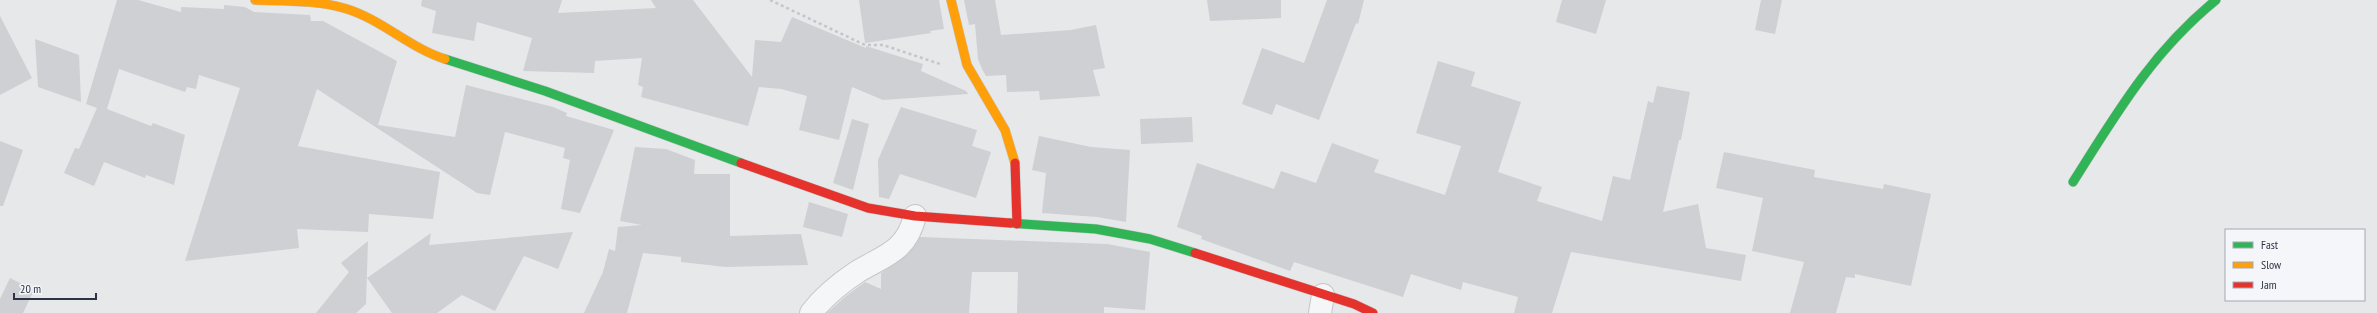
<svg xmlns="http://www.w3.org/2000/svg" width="2377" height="313" font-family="'PT Sans Narrow',sans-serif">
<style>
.building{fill:#ced0d3}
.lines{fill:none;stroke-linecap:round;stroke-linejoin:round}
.street-casing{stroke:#c4c6c8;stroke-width:24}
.fast-casing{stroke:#c4c6c8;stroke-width:10}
.slow-casing{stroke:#c4c6c8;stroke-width:10}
.jam-casing{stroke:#c4c6c8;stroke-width:10}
.path{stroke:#c5c6ca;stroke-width:2.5;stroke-dasharray:3 3;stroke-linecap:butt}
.street{stroke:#f5f6f7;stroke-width:22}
.fast{stroke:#30b455;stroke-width:9}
.slow{stroke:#ff9f0a;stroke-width:9}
.jam{stroke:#e5322d;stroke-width:9}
</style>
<rect width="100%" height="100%" fill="#e6e8ea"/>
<g class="building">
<path d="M117 0H138L181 12V7L224 9V5L245 7 254 12 310 15 311 21H323L397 61 378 125 455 137 466 85 553 107 567 113 566 116 614 130 580 213 561 209 570 160 563 158 565 148 505 132 490 195 477 193 317 89 298 146 440 172 433 219 369 214 368 232 297 229 299 248 185 261 240 88 199 75 196 89 187 87 185 92 119 69 107 109 151 126 153 123 185 135 174 185 146 175 145 178 104 162 94 186 64 173 75 148 79 149 97 108 86 104Z"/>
<path d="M422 0H562L558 13 656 8 651 0H693L752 77 755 40 781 42 792 17 866 48V46L923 64 921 71 966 91 968 94 883 100 852 87 839 140 799 130 807 96 781 89 759 87 748 126 641 97 643 87 638 85 642 58 595 61 594 73 523 71 532 38 477 22 474 41 432 33 436 11 421 6Z"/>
<path d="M859 0H939L944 29 930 31 931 33 865 43Z"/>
<path d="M964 0H995L1001 35 1071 30 1096 25 1105 68 1093 70 1100 96 1040 100 1039 91 1007 92 1006 75 986 76 982 69 978 59 975 24 969 25Z"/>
<path d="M1207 0H1281V18L1210 21Z"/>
<path d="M1327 0H1364L1358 24 1356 23 1319 120 1276 104 1272 115 1242 104 1262 48 1304 63Z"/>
<path d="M1562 0H1606L1596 34 1556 22Z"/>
<path d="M1761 0H1782L1775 34 1755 30Z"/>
<path d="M0 16 32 78 0 95Z"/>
<path d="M35 39 79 55 81 102 38 87Z"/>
<path d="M1438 61 1475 72 1471 86 1521 102 1498 172 1542 187 1537 201 1602 221 1613 176 1630 180 1648 101 1653 103 1657 86 1690 92 1681 140H1679L1663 212 1698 204 1706 248 1746 255 1741 281 1571 252 1552 313H1514L1518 297 1463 282 1461 290 1411 274 1403 297 1294 262 1290 271 1201 239 1202 236 1177 227 1197 163 1274 189 1281 171 1316 183 1332 143 1379 160 1374 172 1445 195 1461 146 1416 133Z"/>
<path d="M901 107 977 130 972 146 991 152 976 198 900 174 889 199 879 197 878 160Z"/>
<path d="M1192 117 1193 142 1141 144 1140 119Z"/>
<path d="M852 119 869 124 853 190 833 183Z"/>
<path d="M1039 136 1091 147 1130 150 1126 222 1097 217 1042 213 1046 173 1032 170Z"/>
<path d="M0 141 23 150 3 206H0Z"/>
<path d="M635 147 666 149 695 160 694 174H730V236L801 234 808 265 726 267 681 262V257L643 253 627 313H584L603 272 609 249 615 251 618 227 642 225 620 221Z"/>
<path d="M1724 152 1815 170 1814 177 1883 189 1884 184 1931 194 1911 286 1855 274V278L1846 277 1836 313H1790L1804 262 1752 251 1763 198 1716 188Z"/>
<path d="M809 202 848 214 842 237 803 227Z"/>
<path d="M573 232 558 269 524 256 495 311 462 295 437 313H392L367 278 431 233 429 245Z"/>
<path d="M920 237 1107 244 1150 252 1145 310 1104 307V313H1017L1018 272H972L969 313H827L846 296 865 282 881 289V273L908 254Z"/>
<path d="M368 241 366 304 356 313H316L349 272 341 263Z"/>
<path d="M10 278 34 290 23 313H0V299Z"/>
</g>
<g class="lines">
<g class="street-casing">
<g id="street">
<path d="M811 313C824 296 839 284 857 272 885 255 906 252 915 216"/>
<path d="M1320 313 1323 295"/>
</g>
</g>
<g class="fast-casing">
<g id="fast">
<path d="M445 59 545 91 741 163"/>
<path d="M2073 182C2116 114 2152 52 2216 0"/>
<path d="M1010 223 1096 229 1150 239 1195 253"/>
</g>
</g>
<g class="slow-casing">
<g id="slow">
<path d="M255 0C285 1 318 0 347 9 382 20 410 48 445 59"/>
<path d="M951 0 967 65 1005 130 1015 163"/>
</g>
</g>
<g class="jam-casing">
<g id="jam">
<path d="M741 163 868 208 915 216 1010 223"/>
<path d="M1015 163 1017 224"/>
<path d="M1195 253 1354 304 1373 313"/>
</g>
</g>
<path class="path" d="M770 0 865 45H883L940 64"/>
<use href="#street" class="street"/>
<use href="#fast" class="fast"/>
<use href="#slow" class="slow"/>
<use href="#jam" class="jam"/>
</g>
<rect x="2225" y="229" width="140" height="72" fill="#f4f6f9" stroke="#a4a8b1"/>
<rect x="2233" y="242" width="20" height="6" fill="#30b455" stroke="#a4a8b1"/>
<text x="2261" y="249" font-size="12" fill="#2b3445">Fast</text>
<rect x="2233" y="262" width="20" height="6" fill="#ff9f0a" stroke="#a4a8b1"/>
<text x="2261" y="269" font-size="12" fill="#2b3445">Slow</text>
<rect x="2233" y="282" width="20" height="6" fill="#e5322d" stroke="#a4a8b1"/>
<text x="2261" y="289" font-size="12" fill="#2b3445">Jam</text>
<path d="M14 293v6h82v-6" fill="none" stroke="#2b3445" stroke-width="2"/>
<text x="20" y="293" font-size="12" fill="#2b3445" stroke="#f4f6f9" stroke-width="3" paint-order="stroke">20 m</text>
</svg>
